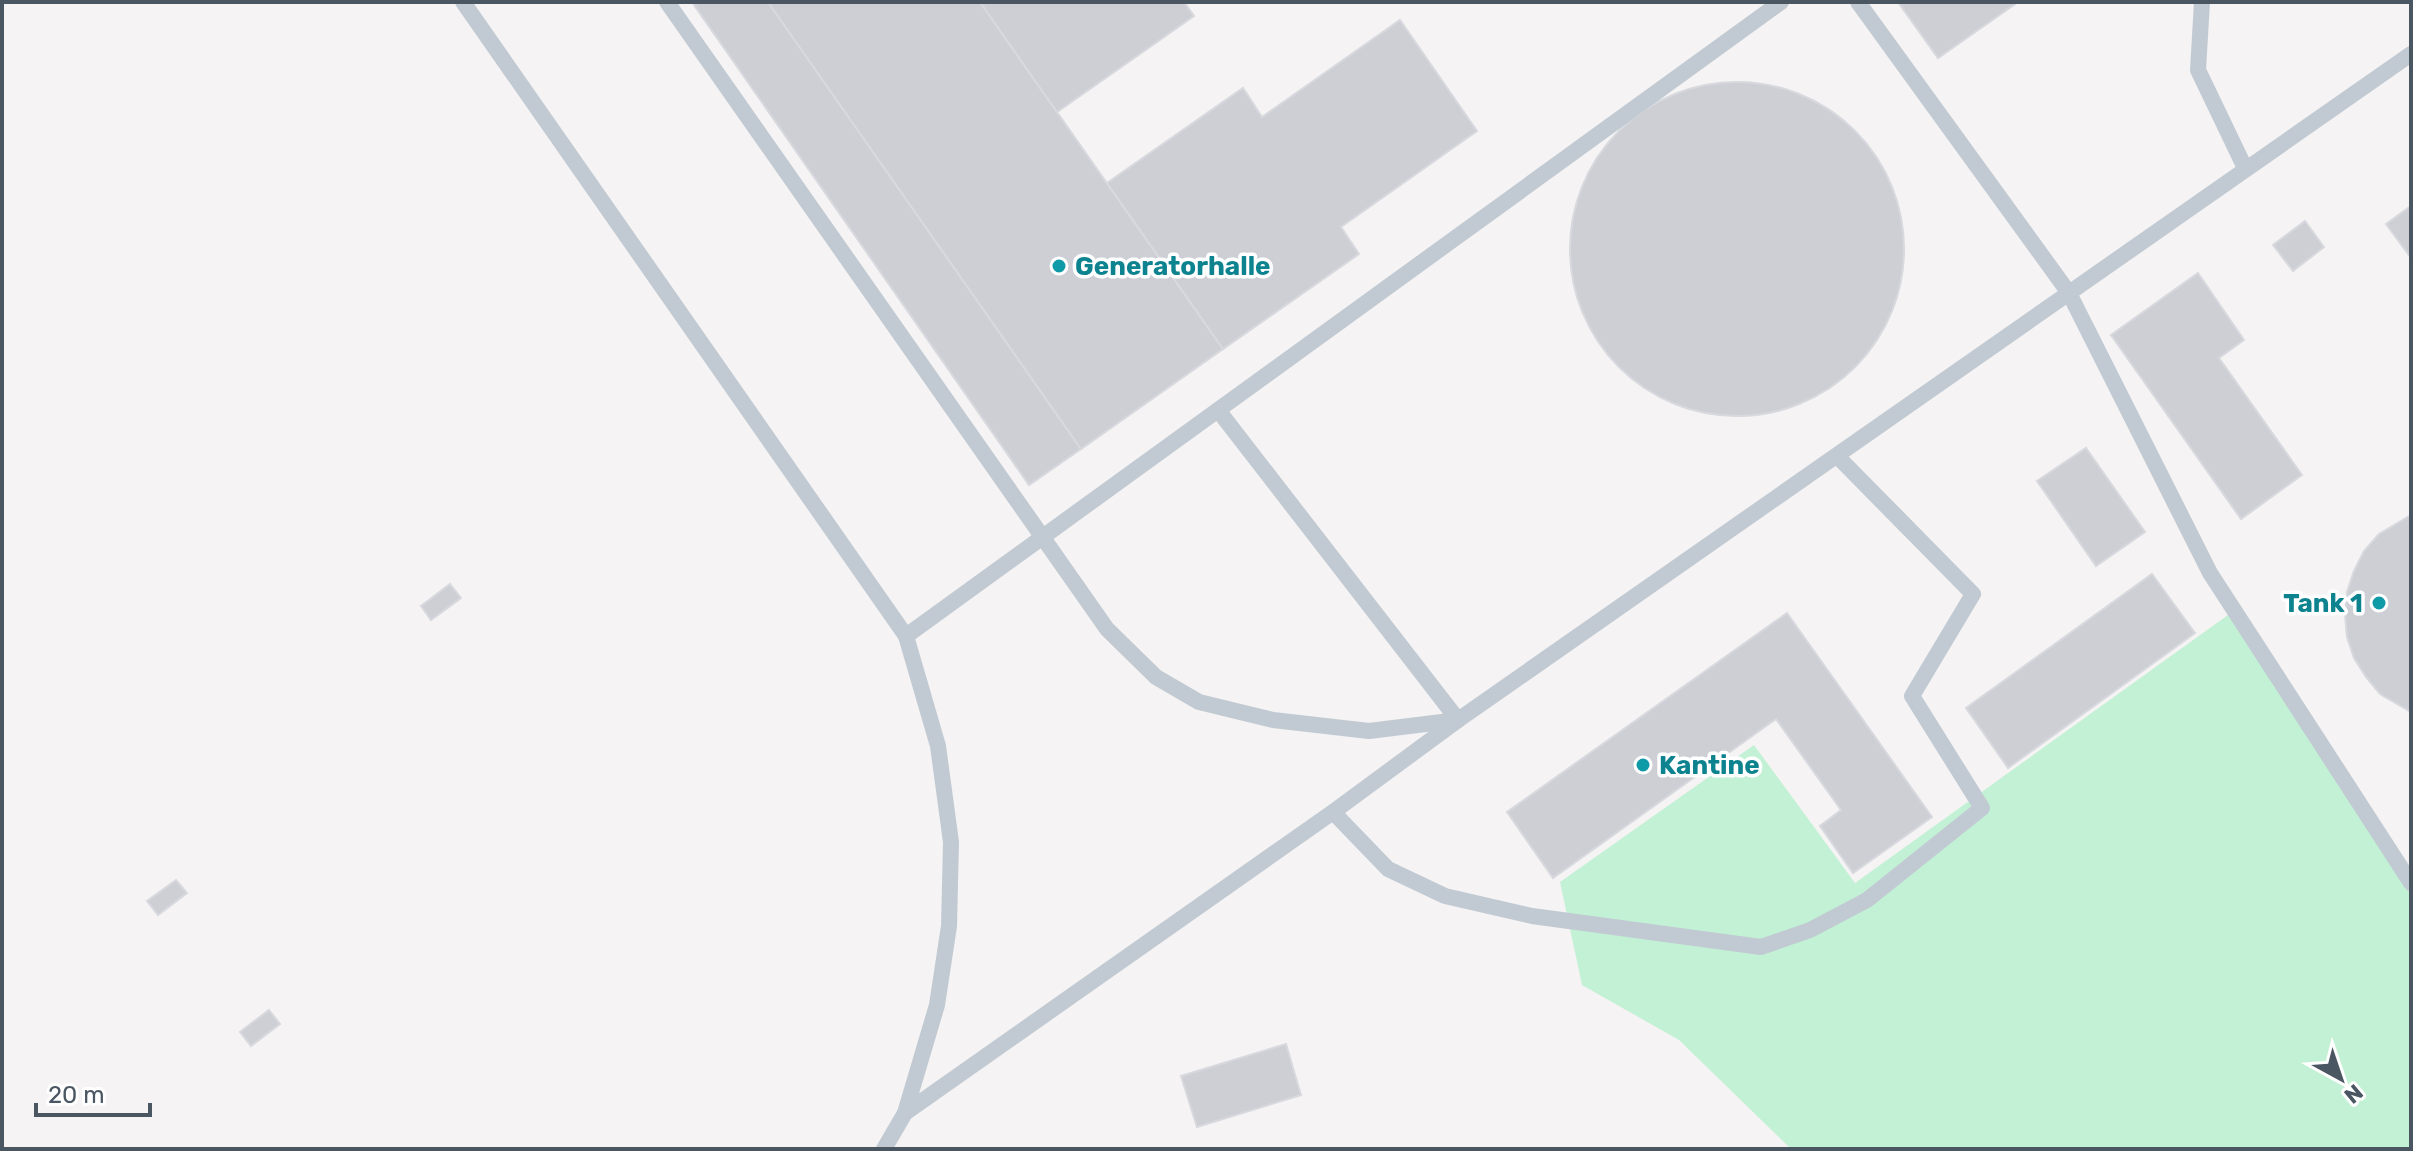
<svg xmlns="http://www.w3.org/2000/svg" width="2413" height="1151" font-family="Rubik,sans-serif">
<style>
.green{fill:#c3f1d5}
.building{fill:#cdcfd5;stroke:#d7d9de;stroke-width:2}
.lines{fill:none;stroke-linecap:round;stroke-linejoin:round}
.lane{stroke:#c1cad2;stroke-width:16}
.culture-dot{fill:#0f9aa8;stroke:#fff;stroke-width:3}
.labels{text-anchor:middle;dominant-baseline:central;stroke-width:7;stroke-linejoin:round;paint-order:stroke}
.culture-label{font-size:26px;font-weight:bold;fill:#0d838f;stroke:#fff;text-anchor:start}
</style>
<rect width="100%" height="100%" fill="#f5f3f3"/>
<path class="green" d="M2228 615 2411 894V1149H1791L1679 1040 1582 985 1560 882 1754 745 1855 883Z"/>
<g class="building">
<path d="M699 2H768L1081 449 1029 485 694 5Z"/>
<path d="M768 2H980L1223 349 1081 449Z"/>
<path d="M980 2H1184L1194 16 1057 112Z"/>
<path d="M1898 2H2018L1938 58Z"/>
<path d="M1400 20 1477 131 1341 227 1359 254 1223 349 1107 183 1243 88 1262 117Z"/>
<circle cx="1737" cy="249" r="167"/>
<path d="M2411 206V258L2386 224Z"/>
<path d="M2305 221 2324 247 2293 271 2273 245Z"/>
<path d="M2198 273 2244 340 2219 358 2302 475 2241 519 2111 335Z"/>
<path d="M2086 448 2145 532 2096 566 2037 481Z"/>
<path d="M2411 515V712L2380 694 2366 677 2354 658 2347 637 2345 614 2347 592 2354 571 2364 551 2379 534Z"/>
<path d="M2152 574 2195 633 2008 768 1966 708Z"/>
<path d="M450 584 461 598 431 620 421 606Z"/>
<path d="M1787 613 1932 817 1853 873 1820 826 1841 810 1776 719 1553 878 1507 812Z"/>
<path d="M176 880 187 893 158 915 147 901Z"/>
<path d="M269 1010 280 1024 251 1046 240 1032Z"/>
<path d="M1286 1044 1301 1095 1197 1127 1181 1076Z"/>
</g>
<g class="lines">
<g class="lane">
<path d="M463 2 906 636 938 746 951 842 949 926 937 1005 905 1113"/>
<path d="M667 2 1107 629 1156 677 1199 702 1273 720 1369 731 1458 720 1218 410"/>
<path d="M1858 2 2069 293 2411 54"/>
<path d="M2202 2 2198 70 2245 168"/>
<path d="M906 636 1781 2"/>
<path d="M1333 812 1388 869 1445 896 1532 916 1761 947 1810 930 1867 900 1982 808 1912 696 1973 594 1838 457"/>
<path d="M884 1149 905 1113 1333 812 1458 720 2069 293 2210 573 2411 883"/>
</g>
</g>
<g class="culture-dot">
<circle cx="1059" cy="266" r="8"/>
<circle cx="2379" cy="603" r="8"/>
<circle cx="1643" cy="765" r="8"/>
</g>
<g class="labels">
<g class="culture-label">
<text x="1075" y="266">Generatorhalle</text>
<text x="2363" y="603" text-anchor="end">Tank 1</text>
<text x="1659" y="765">Kantine</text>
</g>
</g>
<rect width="2413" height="1151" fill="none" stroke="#4a5661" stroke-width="8"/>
<g transform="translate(2341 1079) rotate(140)" stroke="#ffffff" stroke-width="6" paint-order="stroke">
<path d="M0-6L14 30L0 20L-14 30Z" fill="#4a5661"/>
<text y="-12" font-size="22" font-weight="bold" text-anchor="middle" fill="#4a5661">N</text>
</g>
<path d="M36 1103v12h114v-12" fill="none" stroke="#4a5661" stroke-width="4"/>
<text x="48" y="1103" font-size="24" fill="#4a5661" stroke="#ffffff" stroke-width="6" paint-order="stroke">20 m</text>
</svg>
